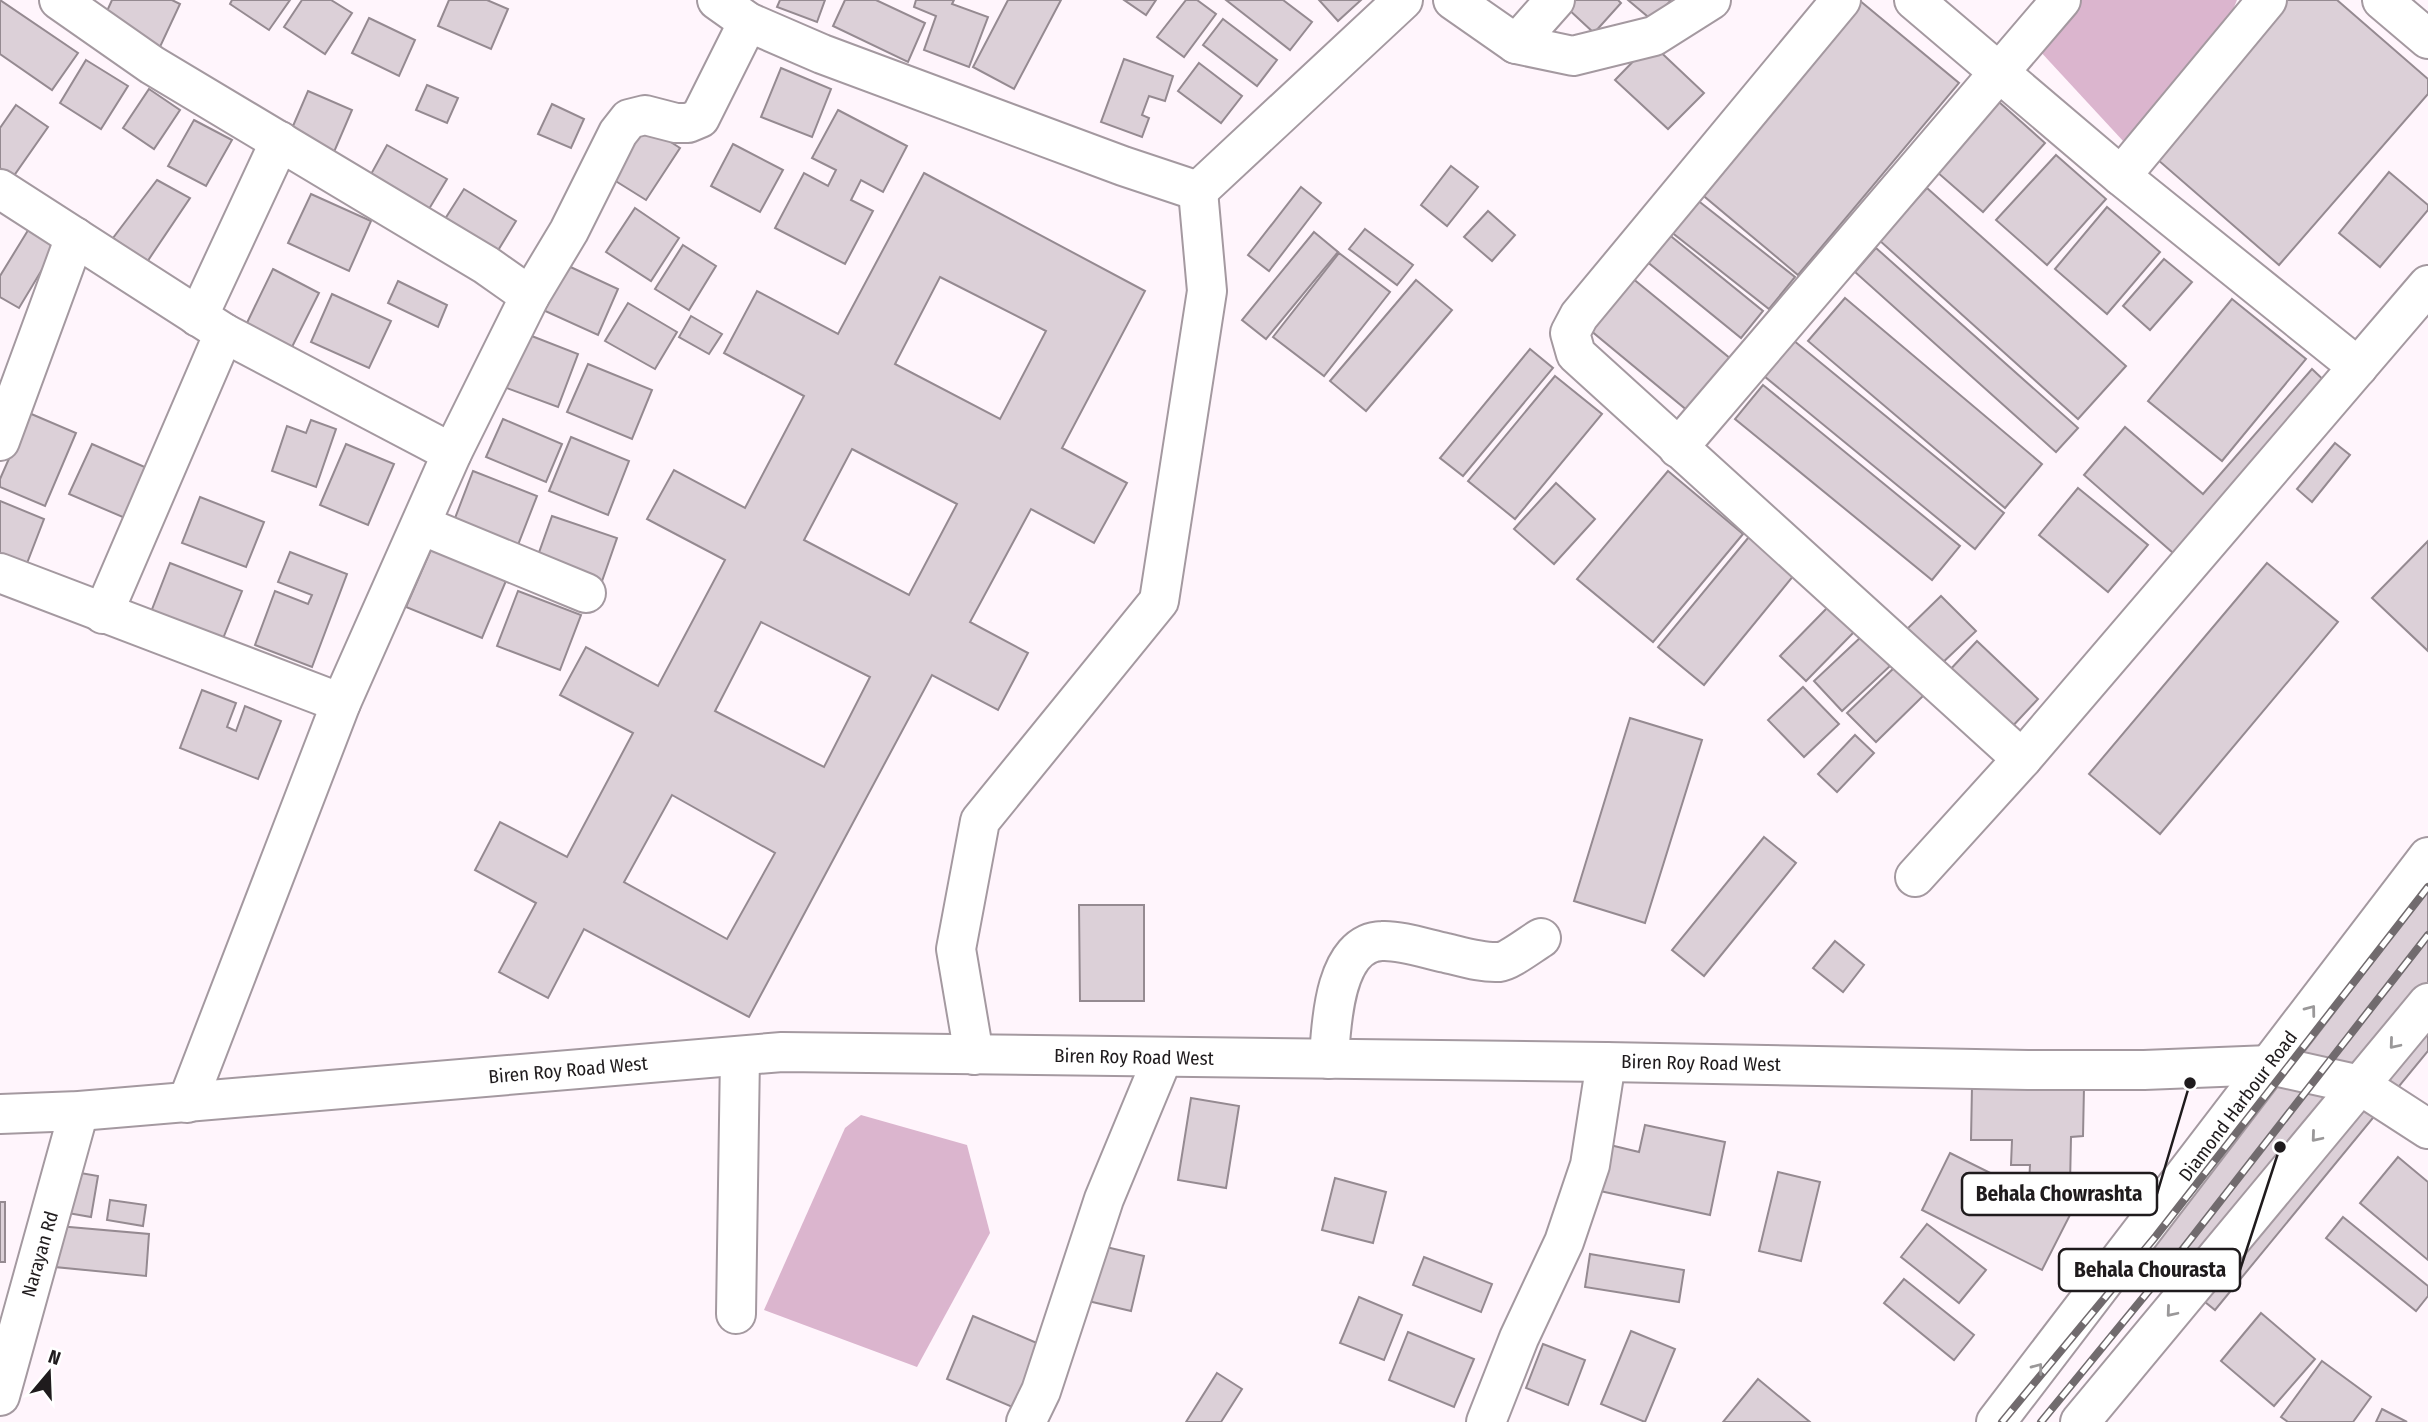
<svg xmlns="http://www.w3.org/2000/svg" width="2428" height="1422" font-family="'Fira Sans Condensed',sans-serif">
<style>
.water{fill:#dbb5ce}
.building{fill:#dcd0d8;stroke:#958a91;stroke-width:2;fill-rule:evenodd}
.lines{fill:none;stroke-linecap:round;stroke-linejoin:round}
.minor-casing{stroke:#a499a0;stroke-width:42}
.major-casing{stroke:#a499a0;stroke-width:42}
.highway-casing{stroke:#a499a0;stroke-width:42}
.minor{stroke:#fff;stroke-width:38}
.major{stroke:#fff;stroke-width:38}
.highway{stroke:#fff;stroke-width:38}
.rail-casing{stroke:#716b6e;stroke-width:8}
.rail{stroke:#fff;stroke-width:5;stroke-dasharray:16;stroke-linecap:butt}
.oneway{stroke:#9a9899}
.labels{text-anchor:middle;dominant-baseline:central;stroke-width:6;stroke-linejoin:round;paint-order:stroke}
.street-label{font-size:19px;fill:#1f1b1d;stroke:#fff}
.leader{fill:none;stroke:#1f1b1d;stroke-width:2.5}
.callout-dot{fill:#1f1b1d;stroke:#fff;stroke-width:2.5}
.callout{fill:#fff;stroke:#1f1b1d;stroke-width:2.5}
.callout-label{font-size:21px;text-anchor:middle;font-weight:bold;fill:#1f1b1d}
</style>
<rect width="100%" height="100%" fill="#fff5fc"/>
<g class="water">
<path d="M2062 0H2237L2218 46 2124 142 2027 37Z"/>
<path d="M861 1115 967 1145 990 1233 917 1367 764 1310 845 1128Z"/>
</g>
<g class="building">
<path d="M0 0 78 53 52 90 0 54Z"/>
<path d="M112 0H172L180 4 159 49 102 22Z"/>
<path d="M232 0H290L269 30 230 4Z"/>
<path d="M302 0H331L352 13 325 54 284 27Z"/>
<path d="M449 0H487L508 9 491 49 438 26Z"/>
<path d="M780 0H825L817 22 777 7Z"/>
<path d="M845 0H876L925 23 908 62 833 26Z"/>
<path d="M916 0H954L952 4 988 17 969 67 924 50 936 16 914 7Z"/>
<path d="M1008 0H1061L1014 89 973 67Z"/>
<path d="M1124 0H1156L1146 15Z"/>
<path d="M1186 0H1197L1216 14 1184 57 1157 37Z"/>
<path d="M1226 0H1283L1312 22 1290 50Z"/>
<path d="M1319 0H1361L1338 21Z"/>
<path d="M1573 0H1618L1621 3 1594 33 1566 7Z"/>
<path d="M1628 0H1671L1653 21Z"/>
<path d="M1859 0 1959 83 1798 275 1699 192Z"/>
<path d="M2283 0H2337L2428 79V94L2279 265 2150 153Z"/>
<path d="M369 18 415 40 399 76 352 53Z"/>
<path d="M1223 19 1277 60 1257 86 1203 45Z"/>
<path d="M1651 43 1704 93 1668 129 1615 80Z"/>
<path d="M1124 59 1173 76 1165 101 1149 96 1142 115 1149 118 1142 137 1101 122Z"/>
<path d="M86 60 128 86 101 129 60 103Z"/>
<path d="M1199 63 1242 96 1221 123 1178 91Z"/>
<path d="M781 68 831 89 812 137 761 117Z"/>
<path d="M427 85 458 98 447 123 416 110Z"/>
<path d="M149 89 180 110 154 149 123 128Z"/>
<path d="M308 91 352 110 334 152 290 133Z"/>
<path d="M1999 102 2045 143 1983 212 1937 172Z"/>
<path d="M552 104 584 119 571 148 538 134Z"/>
<path d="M16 105 48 127 13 177 0 168V128Z"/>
<path d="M838 110 907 146 883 192 861 180 851 200 873 211 845 264 775 228 804 173 828 186 836 170 812 158Z"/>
<path d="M194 120 232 140 206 186 168 166Z"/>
<path d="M641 123 680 148 646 200 606 175Z"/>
<path d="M733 144 783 170 760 212 711 186Z"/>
<path d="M387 145 447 179 429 209 370 176Z"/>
<path d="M2056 155 2106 199 2047 265 1996 220Z"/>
<path d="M1451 166 1478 187 1447 226 1421 205Z"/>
<path d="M2389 172 2428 205V210L2380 267 2339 233Z"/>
<path d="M924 173 1145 291 1062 448 1127 483 1094 543 1031 509 970 622 1028 653 998 710 932 675 749 1017 584 929 548 998 499 972 536 903 475 870 500 822 567 857 633 733 560 695 586 647 658 686 725 560 647 519 674 470 745 508 804 396 724 353 757 291 838 334ZM940 277 1046 331 1000 419 895 364ZM852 449 957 504 909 595 804 540ZM761 622 870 677 824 767 715 711ZM672 795 775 853 727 939 624 882Z"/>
<path d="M157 180 190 198 147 262 113 238Z"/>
<path d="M1301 187 1321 203 1269 271 1248 255Z"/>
<path d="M1927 188 2126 366 2078 419 1879 240Z"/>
<path d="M464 189 516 221 497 252 445 219Z"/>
<path d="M311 194 371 221 349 271 288 243Z"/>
<path d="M1696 199 1795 277 1769 309 1670 231Z"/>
<path d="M2107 207 2160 252 2107 314 2055 269Z"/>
<path d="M635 208 679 238 651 281 606 252Z"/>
<path d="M1488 211 1515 235 1492 261 1464 237Z"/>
<path d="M30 227 58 243 19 308 0 297V276Z"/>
<path d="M1365 229 1413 265 1397 285 1349 249Z"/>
<path d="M1314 232 1338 252 1266 339 1242 320Z"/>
<path d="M1667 233 1763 311 1741 338 1645 260Z"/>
<path d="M683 245 716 266 689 310 655 289Z"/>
<path d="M1876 248 2078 428 2056 452 1855 272Z"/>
<path d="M1339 253 1390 292 1324 376 1273 337Z"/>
<path d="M2164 259 2192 282 2150 330 2123 306Z"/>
<path d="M564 264 618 289 598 335 543 310Z"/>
<path d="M273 269 319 293 290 351 244 329Z"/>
<path d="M1626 273 1737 364 1694 416 1584 325Z"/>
<path d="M1416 280 1452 310 1366 411 1330 381Z"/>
<path d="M398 281 447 305 438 327 388 303Z"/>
<path d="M332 294 391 321 369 368 311 342Z"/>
<path d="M1845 298 2042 464 2005 508 1808 341Z"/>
<path d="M2232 299 2306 359 2222 461 2148 401Z"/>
<path d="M628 303 677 332 655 369 605 341Z"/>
<path d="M691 316 722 334 709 354 679 337Z"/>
<path d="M524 333 578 354 558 407 504 387Z"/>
<path d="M1793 340 2004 513 1975 549 1764 376Z"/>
<path d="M1530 349 1553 368 1463 476 1440 458Z"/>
<path d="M588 364 652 390 632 439 567 412Z"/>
<path d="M2312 369 2330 386 2180 559 2084 475 2125 427 2203 494Z"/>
<path d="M1555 376 1602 414 1515 519 1468 481Z"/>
<path d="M1763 385 1960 546 1932 580 1735 419Z"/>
<path d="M29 413 76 433 45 506 0 487V479Z"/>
<path d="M503 419 562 444 546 482 486 457Z"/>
<path d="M311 420 336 429 316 487 272 471 287 426 306 433Z"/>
<path d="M571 437 629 461 608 515 549 491Z"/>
<path d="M2335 443 2350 455 2312 502 2297 489Z"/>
<path d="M92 444 147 468 125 518 69 494Z"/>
<path d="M346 444 394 464 368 525 320 505Z"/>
<path d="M473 471 537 496 516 550 452 526Z"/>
<path d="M1668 471 1743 534 1653 642 1577 579Z"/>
<path d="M1556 483 1595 519 1554 564 1514 529Z"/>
<path d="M2078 488 2148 545 2108 592 2039 535Z"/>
<path d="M200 497 264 522 246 567 182 543Z"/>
<path d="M0 501 44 519 24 571 0 561Z"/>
<path d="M552 516 617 538 601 584 536 561Z"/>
<path d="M1753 532 1799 569 1704 685 1658 647Z"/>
<path d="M2428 541V651L2372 598Z"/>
<path d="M433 545 508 576 482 638 406 607Z"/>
<path d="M290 552 347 574 312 667 255 645 275 591 308 604 312 595 278 582Z"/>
<path d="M170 563 242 591 222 641 151 612Z"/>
<path d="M2267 563 2338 622 2160 834 2089 774Z"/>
<path d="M518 591 581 615 560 670 497 646Z"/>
<path d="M1941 596 1976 631 1939 666 1905 631Z"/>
<path d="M1829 606 1855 631 1806 681 1780 656Z"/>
<path d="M1862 636 1890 666 1842 711 1814 681Z"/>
<path d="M1977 641 2038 699 2009 730 1947 673Z"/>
<path d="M1896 666 1924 695 1876 742 1847 713Z"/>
<path d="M1803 687 1839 724 1804 757 1768 720Z"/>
<path d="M202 690 236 703 227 727 236 731 245 706 281 721 258 779 180 748Z"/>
<path d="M1630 718 1702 740 1645 923 1574 901Z"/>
<path d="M1855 735 1874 753 1837 792 1818 774Z"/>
<path d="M1764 837 1796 863 1704 976 1672 950Z"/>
<path d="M2428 885V1051L2215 1310 2133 1244Z"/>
<path d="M1079 905H1144V1001H1080Z"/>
<path d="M1835 941 1864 965 1843 992 1813 968Z"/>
<path d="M1972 1086 2084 1087 2083 1136 2071 1137 2070 1185 2029 1184 2030 1165H2011L2012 1140H1971Z"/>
<path d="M1191 1098 1239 1106 1226 1188 1178 1180Z"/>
<path d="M1645 1125 1725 1142 1710 1215 1600 1191 1610 1145 1639 1152Z"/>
<path d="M1950 1153 2071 1213 2042 1270 1922 1210Z"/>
<path d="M2398 1157 2428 1182V1260L2360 1203Z"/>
<path d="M69 1171 98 1176 91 1217 62 1212Z"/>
<path d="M1778 1172 1820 1182 1801 1261 1759 1251Z"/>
<path d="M1335 1178 1386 1192 1373 1243 1322 1230Z"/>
<path d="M110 1200 146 1205 143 1226 107 1220Z"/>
<rect x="0" y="1202" width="5" height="60"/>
<path d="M2343 1217 2428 1286V1296L2416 1311 2326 1238Z"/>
<path d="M1927 1224 1986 1270 1959 1303 1901 1257Z"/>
<path d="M58 1226 149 1234 146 1276 55 1267Z"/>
<path d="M1102 1246 1144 1256 1131 1311 1088 1301Z"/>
<path d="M1590 1254 1684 1270 1679 1302 1585 1287Z"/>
<path d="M1424 1257 1492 1284 1481 1312 1413 1285Z"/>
<path d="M1904 1279 1974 1335 1954 1360 1884 1303Z"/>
<path d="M1359 1297 1402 1315 1384 1360 1340 1343Z"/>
<path d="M2261 1313 2315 1359 2274 1406 2221 1361Z"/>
<path d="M973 1316 1044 1346 1017 1409 947 1379Z"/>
<path d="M1631 1331 1675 1349 1645 1422 1601 1404Z"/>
<path d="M1408 1332 1474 1359 1454 1407 1389 1380Z"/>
<path d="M1543 1344 1585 1360 1568 1405 1526 1388Z"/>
<path d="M2322 1361 2371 1397 2353 1422H2288L2281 1417Z"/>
<path d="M1217 1373 1242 1389 1221 1422H1186Z"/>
<path d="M1758 1379 1810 1422H1723Z"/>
<path d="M2382 1409 2407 1422H2376Z"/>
</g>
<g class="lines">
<g class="minor-casing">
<g id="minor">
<path d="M59 0 152 65 486 265 530 296 452 453 341 703 187 1103"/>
<path d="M717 0 748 22 822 54 1123 166 1198 191"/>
<path d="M1453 0 1516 44 1573 56 1654 36 1711 0"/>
<path d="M1841 0 1579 316 1570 333 1576 354 2022 759"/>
<path d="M1914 0 2121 176 2358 367"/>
<path d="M2382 0 2428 39"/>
<path d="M1516 44 1555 0"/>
<path d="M2121 176 2267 0"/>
<path d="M0 189 224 333 103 614"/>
<path d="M1198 191 1403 0"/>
<path d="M530 296 569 231 618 133 629 119 645 115 676 123H688L700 118 748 22"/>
<path d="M198 317 280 141"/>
<path d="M224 333 452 453"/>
<path d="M0 441 75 237"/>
<path d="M1678 448 2061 0"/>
<path d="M421 525 586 593"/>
<path d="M0 573 341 703"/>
<path d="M1915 877 2022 759 2428 285"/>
<path d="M974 1055 956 949 980 821 1159 601 1207 291 1198 191"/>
<path d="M1329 1059C1331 1025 1334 942 1382 941 1400 940 1427 949 1446 953 1463 957 1482 963 1499 962 1509 961 1531 944 1541 938"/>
<path d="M2360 1085 2428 1129"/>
<path d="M736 1314 740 1056"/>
<path d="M0 1396 79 1111"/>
<path d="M1026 1422 1041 1391 1104 1199 1163 1057"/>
<path d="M1486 1422 1519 1338 1564 1242 1590 1165 1606 1062"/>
</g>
</g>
<g class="major-casing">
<path id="major" d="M0 1114 79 1111 782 1052 1606 1062 2028 1070H2144L2270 1065 2360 1085"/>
</g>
<g class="highway-casing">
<g id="highway">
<path d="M1996 1422 2428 857"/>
<path d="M2080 1422 2428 1003"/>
</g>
</g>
<use href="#minor" class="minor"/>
<use href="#major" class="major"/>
<use href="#highway" class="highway"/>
<g class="rail-casing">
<g id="rail">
<path d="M2002 1422 2156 1236 2428 887"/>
<path d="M2041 1422 2179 1254 2428 935"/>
</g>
</g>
<use href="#rail" class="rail"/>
</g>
<defs><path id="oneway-chevron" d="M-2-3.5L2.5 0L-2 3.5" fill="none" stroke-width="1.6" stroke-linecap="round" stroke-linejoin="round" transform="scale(1.75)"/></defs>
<g class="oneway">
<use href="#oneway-chevron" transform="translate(2311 1010) rotate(-53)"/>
<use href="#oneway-chevron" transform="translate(2394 1044) rotate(130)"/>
<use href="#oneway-chevron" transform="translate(2316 1137) rotate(130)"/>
<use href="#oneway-chevron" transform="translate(2171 1312) rotate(130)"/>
<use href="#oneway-chevron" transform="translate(2038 1368) rotate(-53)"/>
</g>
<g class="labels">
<g class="street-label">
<text transform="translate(1134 1057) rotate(1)">Biren Roy Road West</text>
<text transform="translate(1701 1063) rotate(1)">Biren Roy Road West</text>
<text transform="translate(568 1070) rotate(-5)">Biren Roy Road West</text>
<text transform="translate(2238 1106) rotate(-53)">Diamond Harbour Road</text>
<text transform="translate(40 1254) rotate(-74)">Narayan Rd</text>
</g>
</g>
<path class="leader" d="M2190 1083L2157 1194M2280 1147L2240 1270"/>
<g class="callout-dot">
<circle cx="2190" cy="1083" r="7"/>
<circle cx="2280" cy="1147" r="7"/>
</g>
<g class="callout">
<rect x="1962" y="1173" width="195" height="42" rx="7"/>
<rect x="2059" y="1249" width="181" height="42" rx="7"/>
</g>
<g class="callout-label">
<text x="2059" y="1201">Behala Chowrashta</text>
<text x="2150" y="1277">Behala Chourasta</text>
</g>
<g transform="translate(49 1373) rotate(19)" stroke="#ffffff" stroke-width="5" paint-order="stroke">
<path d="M0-5L12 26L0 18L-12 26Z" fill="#1f1b1d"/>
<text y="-10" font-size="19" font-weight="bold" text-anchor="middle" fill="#1f1b1d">N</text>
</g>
</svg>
